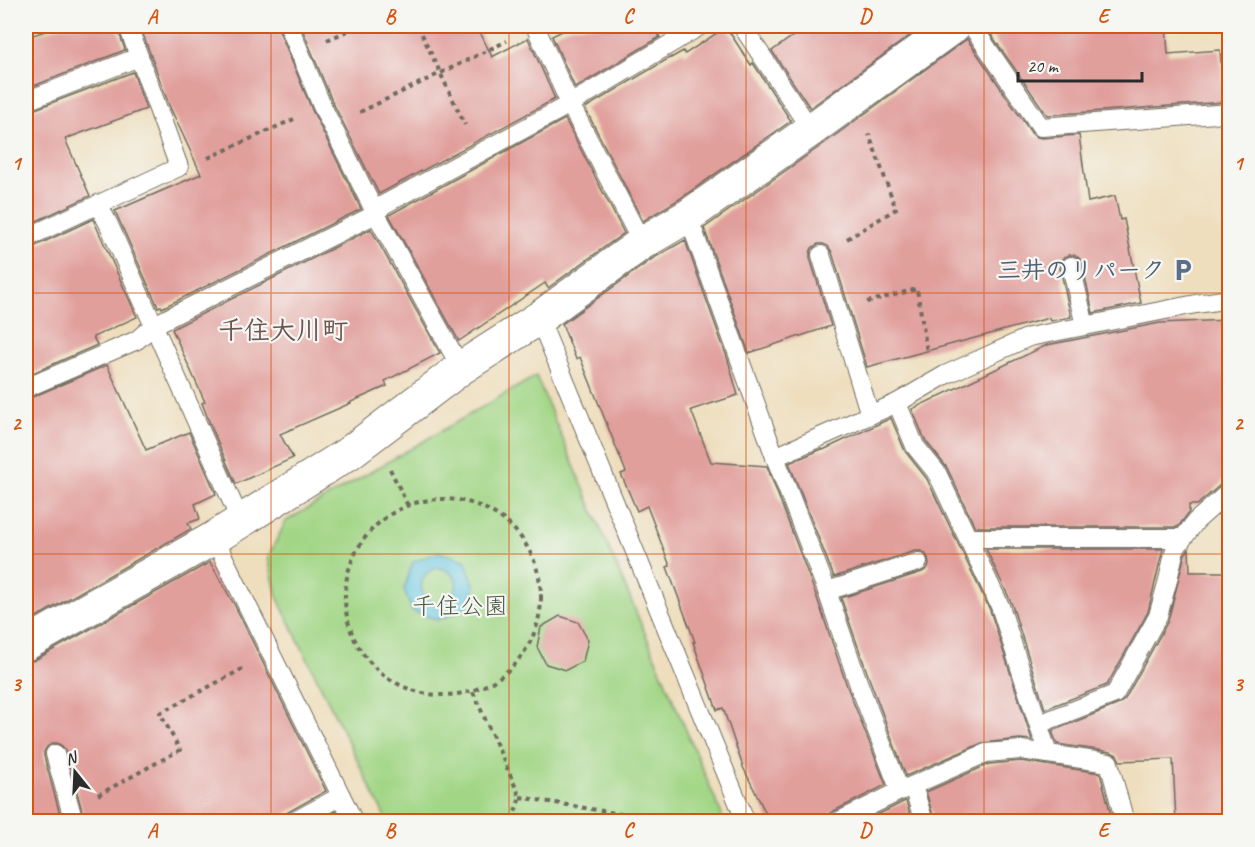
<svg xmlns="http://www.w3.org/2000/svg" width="1255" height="847" font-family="Caveat,'Klee One',sans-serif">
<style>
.green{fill:#a2d686;stroke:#668058;stroke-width:1.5}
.water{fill:#61c5df;stroke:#467885;stroke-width:1.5;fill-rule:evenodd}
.building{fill:#e19f9b}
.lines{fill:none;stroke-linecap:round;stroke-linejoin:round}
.service-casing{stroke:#6f6a5e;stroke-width:20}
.minor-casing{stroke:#6f6a5e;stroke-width:35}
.path{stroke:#6f6a5e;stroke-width:4;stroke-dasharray:4.5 4.5;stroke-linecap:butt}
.service{stroke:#fff;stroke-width:18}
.minor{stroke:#fff;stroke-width:33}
.grid{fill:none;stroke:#d5540f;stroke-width:1.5;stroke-opacity:0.55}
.labels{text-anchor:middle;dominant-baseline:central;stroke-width:4.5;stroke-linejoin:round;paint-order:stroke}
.service-label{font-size:24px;font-weight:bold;fill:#4e5e75;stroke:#f6f6f2;text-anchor:end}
.park-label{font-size:24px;fill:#495642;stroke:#f6f6f2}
.neighbourhood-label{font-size:26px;font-weight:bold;fill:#6b5452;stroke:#f6f6f2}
.neatline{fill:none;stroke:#d5540f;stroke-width:2}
.grid-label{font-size:20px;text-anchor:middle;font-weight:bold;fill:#d5540f}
</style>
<rect width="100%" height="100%" fill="#f6f6f2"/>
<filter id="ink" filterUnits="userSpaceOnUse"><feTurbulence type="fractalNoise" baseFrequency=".0167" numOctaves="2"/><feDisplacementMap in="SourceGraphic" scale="12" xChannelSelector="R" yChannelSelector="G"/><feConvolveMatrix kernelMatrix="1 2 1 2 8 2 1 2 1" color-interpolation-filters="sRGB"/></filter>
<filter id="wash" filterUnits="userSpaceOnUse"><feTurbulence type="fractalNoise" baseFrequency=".008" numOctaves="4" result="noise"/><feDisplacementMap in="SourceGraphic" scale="24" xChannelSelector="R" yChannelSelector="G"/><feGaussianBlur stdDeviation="1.35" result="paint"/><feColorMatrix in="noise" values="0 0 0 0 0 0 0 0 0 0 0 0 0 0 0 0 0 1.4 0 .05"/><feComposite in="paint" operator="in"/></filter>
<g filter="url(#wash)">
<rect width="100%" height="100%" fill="#eedebd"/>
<path class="green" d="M536 376 722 815 720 821H387L277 597 268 557 286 521Z"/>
<path class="water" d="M439 552 465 560 475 587 466 609 438 620 412 611 404 589 413 562ZM435 568C445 568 450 571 456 579 457 588 456 595 448 600 426 614 408 580 435 568Z"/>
<g id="blocks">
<g class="building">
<path d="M62 26H117L125 50 26 89V37Z"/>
<path d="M140 26H278L279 30 312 110 361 209 162 308 161 306 158 307 115 211 201 174 169 105Z"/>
<path d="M301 26H477L492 57 528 38 555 99 379 194 332 101Z"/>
<path d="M572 26H653L660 37 575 88 552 36Z"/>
<path d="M807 26H923L810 108 772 51Z"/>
<path d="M985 26H1166L1168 54 1220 50 1224 102 1047 115Z"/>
<path d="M726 27 751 65 753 63 791 121 678 200 643 221 585 108 671 57V58L683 51 685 54Z"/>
<path d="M967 39 1032 134 1037 137 1042 138 1079 135 1088 202 1115 196 1120 220 1124 219 1141 303 1093 313 1082 263 1079 258 1074 255H1069L1063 258 1060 262V268L1071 317 1050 321 1049 318 867 367 832 252 828 246 823 244H818L812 248 810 253V258L831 326 749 353 704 228 822 145Z"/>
<path d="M133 72 146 109 65 139 90 196 26 226V112L30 111Z"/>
<path d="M565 119 624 233 548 288 545 283 459 341 389 215Z"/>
<path d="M93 219 137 317 93 337 97 345 26 376V249L31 248Z"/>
<path d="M371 229 440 353 385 381 387 386 351 402V403L280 434 293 458 236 484 210 424 202 403 205 402 172 329Z"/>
<path d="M685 240 728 360 738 395 691 410 711 462 767 466 816 595 847 686 886 785 832 812 827 816 826 822H770L743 767 723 708 717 710 693 642H695L667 567 670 566 647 506 637 511 621 474 626 472 580 357 576 359 562 324 652 259Z"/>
<path d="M1228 320 1230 359V470L1219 486 1197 505H1189V512L1178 527H975L947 468 925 440 912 409 1047 345 1160 323Z"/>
<path d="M107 365 146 450 189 432 216 494 195 504 200 519 188 523 191 529 26 623V399L30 398Z"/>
<path d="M891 418 905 451 927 479 990 610 1032 740 1020 739 982 743 906 776 869 678 841 598 922 572 927 569 929 565 928 558 925 553 921 551H915L834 577 789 463 822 449 823 450Z"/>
<path d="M986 549H1163L1148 612 1107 685 1045 709 1011 602Z"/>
<path d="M1189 549 1190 572H1230V822H1176L1173 759 1120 761 1117 755 1111 752 1057 744 1052 731 1119 704 1125 699 1168 621 1185 554Z"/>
<path d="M210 562 235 606 326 791 288 812 283 817 282 822H85L66 751 62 746 57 743H53L47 747 44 752V756L62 822H26V663L35 660Z"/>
<path d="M560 616 578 622 588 640 583 661 566 670 546 664 537 647 541 627Z"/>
<path d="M1021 761 1100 773 1113 822H935L926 792 989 764Z"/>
<path d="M906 801 912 822H863L905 801Z"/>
<path d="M336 811 341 822H318Z"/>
</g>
</g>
</g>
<g filter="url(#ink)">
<use href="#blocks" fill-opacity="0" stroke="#6f6a5e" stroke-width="1.5"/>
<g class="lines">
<g class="service-casing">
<g id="service">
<path d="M289 26 322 106 376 214 461 368"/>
<path d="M535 26 570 104 642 243"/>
<path d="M742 26 811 130"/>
<path d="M972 26 1041 127 1230 113"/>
<path d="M26 101 139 57"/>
<path d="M98 204 109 225 241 522"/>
<path d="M688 216 775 457 827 591 858 682 900 791"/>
<path d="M26 238 179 167 128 26"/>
<path d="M821 255 870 415"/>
<path d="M1071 266 1085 326"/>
<path d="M539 318 746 822"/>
<path d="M26 388 137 340 154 325 376 214 383 205 570 104 700 26"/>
<path d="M897 403 915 446 937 473 1000 606 1048 754"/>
<path d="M775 457 897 403 945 375 1029 337 1196 304 1230 299"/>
<path d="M214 538 354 822"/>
<path d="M969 538H1182"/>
<path d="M827 591 918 562"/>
<path d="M1039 724 1115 694 1158 616 1168 580 1175 549 1196 521 1230 491"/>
<path d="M55 754 74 822"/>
<path d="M913 786 924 822"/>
<path d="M293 822 341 796"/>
<path d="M837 822 900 791 986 753 1021 750 1109 763 1125 822"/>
</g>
</g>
<g class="minor-casing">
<path id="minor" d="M26 644 214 538 349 453 461 368 539 318 642 243 688 216 811 130 954 26"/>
</g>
<g class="path">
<path d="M418 26 465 125"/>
<path d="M327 40 359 26"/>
<path d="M360 112 507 41"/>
<path d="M208 158 294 119"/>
<path d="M847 239 896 209 869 134"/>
<path d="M867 302 917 289 927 352"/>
<path d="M390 469 408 506"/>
<circle cx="443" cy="597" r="98"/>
<path d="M473 692 520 797 512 822"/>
<path d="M98 795 180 750 160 713 244 668"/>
<path d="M520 797 668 822"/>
</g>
<use href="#service" class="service"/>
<use href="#minor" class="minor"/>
</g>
</g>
<path class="grid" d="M271 26V822M509 26V822M746 26V822M984 26V822M26 293H1230M26 554H1230"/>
<defs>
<g id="parking-bare" transform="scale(1.8)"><path d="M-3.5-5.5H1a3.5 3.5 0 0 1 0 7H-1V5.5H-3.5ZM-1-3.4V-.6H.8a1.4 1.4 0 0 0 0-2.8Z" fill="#5c6f8a" stroke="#f6f6f2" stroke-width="2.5" paint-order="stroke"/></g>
</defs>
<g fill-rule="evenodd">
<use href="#parking-bare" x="1183" y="270"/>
</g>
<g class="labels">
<g class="service-label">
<text x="1165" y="270">三井のリパーク</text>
</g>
<g class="park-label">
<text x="460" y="606">千住公園</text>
</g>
<g class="neighbourhood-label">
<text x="283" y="330">千住大川町</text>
</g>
</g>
<rect width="1255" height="847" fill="none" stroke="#f6f6f2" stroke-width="66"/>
<g transform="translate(75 772) rotate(342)" stroke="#f6f6f2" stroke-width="4.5" paint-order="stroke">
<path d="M0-4.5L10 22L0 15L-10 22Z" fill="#2b2b2b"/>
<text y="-9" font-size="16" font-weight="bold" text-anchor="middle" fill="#2b2b2b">N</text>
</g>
<path d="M1018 72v9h124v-9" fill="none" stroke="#2b2b2b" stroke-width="3"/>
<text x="1027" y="72" font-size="18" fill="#2b2b2b" stroke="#f6f6f2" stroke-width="4.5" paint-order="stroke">20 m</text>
<rect x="33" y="33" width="1189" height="781" class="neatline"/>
<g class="grid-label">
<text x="152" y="23">A</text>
<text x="390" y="23">B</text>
<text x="628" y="23">C</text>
<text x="865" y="23">D</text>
<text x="1103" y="23">E</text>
<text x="16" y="170">1</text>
<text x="1238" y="170">1</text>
<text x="16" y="430">2</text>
<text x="1238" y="430">2</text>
<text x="16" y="691">3</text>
<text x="1238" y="691">3</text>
<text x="152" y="837">A</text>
<text x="390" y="837">B</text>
<text x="628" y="837">C</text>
<text x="865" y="837">D</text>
<text x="1103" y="837">E</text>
</g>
</svg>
